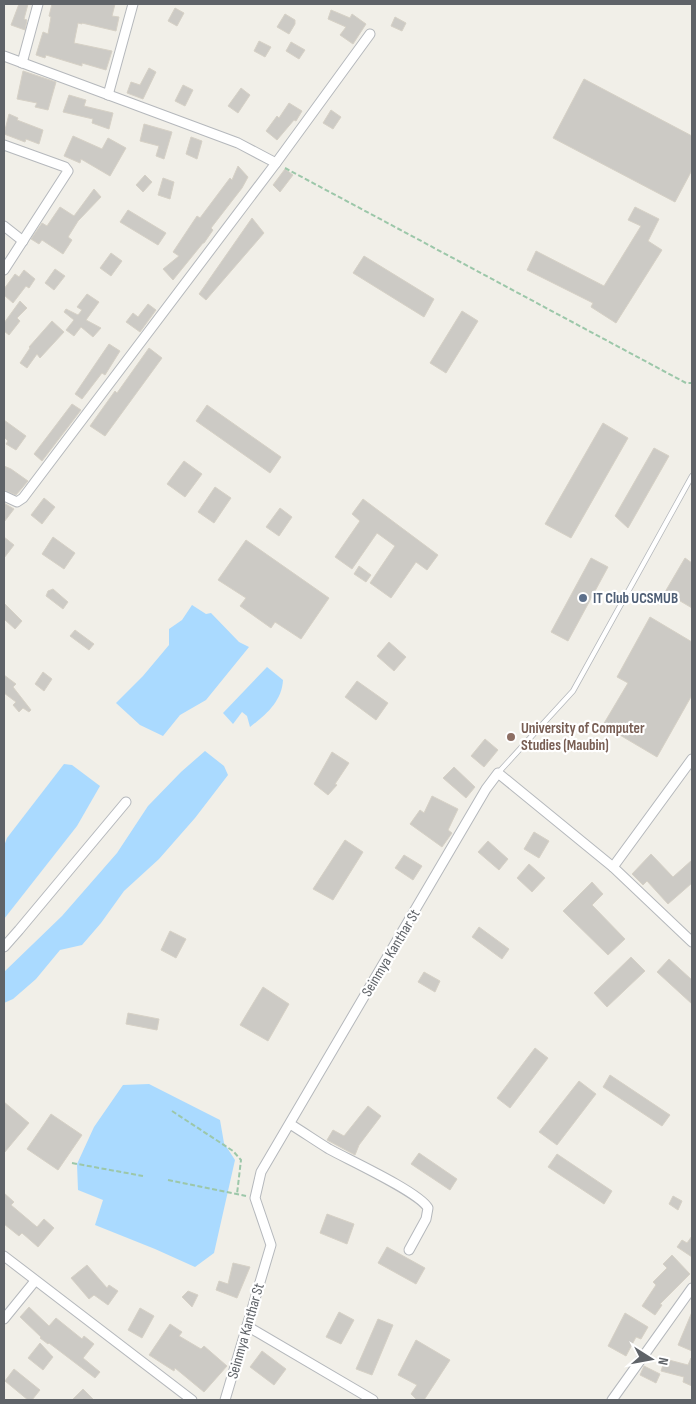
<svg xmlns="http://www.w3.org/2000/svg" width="696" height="1404" font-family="'Sofia Sans Condensed',sans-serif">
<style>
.water{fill:#aadaff}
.building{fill:#cccac5;stroke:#d6d1c6}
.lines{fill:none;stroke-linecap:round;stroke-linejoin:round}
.service-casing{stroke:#b5b8bc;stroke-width:6}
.minor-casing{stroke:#b5b8bc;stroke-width:11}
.path{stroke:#9cc7a9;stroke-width:2;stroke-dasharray:5 2.5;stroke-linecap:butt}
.service{stroke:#fff;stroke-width:4.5}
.minor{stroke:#fff;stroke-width:9}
.service-dot{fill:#5c6f8a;stroke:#fff;stroke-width:2}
.education-dot{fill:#8d6e63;stroke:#fff;stroke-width:2}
.labels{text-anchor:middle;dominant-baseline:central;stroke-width:4.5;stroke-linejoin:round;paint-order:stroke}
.service-label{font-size:15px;font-weight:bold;fill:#4e5e75;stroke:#fff;text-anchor:start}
.education-label{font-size:15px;font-weight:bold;fill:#785e54;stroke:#fff;text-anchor:start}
.street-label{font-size:15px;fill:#5f6368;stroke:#fff}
</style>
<rect width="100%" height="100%" fill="#f1efe8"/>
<g class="water">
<path d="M192 605 206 614 211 613 239 642 249 647 206 700 180 715 163 736 140 725 116 703 143 676 169 645V629L182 620Z"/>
<path d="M267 667 283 680C282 701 266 715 250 727L247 716 242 712 233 724 223 713Z"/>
<path d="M205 751 224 766 228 775 195 818 159 859 124 891 101 923 82 945 60 950 36 979 13 999 4 1003V972L62 916 117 853 148 806 181 772Z"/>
<path d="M64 764 72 765 100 786 77 826 4 919V846L7 838Z"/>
<path d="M149 1084 220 1120 224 1143 235 1160 214 1253 195 1267 155 1249 95 1225 103 1200 78 1190 77 1164 94 1127 123 1085Z"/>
</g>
<g class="building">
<path d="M19 4H28L24 19 27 20 25 30 11 25Z"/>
<path d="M52 4H115L112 16 119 17 116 31 82 23V24L78 23 74 43 112 51 106 70 82 63V66L46 55 45 58 36 55 43 32 48 34 51 17 49 16Z"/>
<path d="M175 8 184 13 177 26 168 21Z"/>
<path d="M331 10 350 18 352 14 366 24 353 44 340 35 346 27 328 19Z"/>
<path d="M285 14 295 20V24L289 34 277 27Z"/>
<path d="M395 17 406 23 402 31 391 26Z"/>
<path d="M259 41 271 47 265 57 254 51Z"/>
<path d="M291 42 305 50 299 59 286 51Z"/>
<path d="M149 68 156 72 143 99 127 93 131 82 140 85Z"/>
<path d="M23 71 56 82 48 110 35 107 37 103 17 99Z"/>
<path d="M584 79 692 136V170L675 202 553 138Z"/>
<path d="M183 85 193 90 185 106 175 101Z"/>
<path d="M241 88 250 95 238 113 228 106Z"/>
<path d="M69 95 86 100 84 106 113 113 109 129 92 123 93 119 63 112Z"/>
<path d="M289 103 302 111 296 121 294 120 277 140 266 131 277 116 279 118Z"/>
<path d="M331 110 341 117 333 129 323 123Z"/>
<path d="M9 114 18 118 17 120 43 130 39 144 26 139 25 142 4 134Z"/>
<path d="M144 124 172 132 164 159 156 156 159 146 140 141Z"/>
<path d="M73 136 102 149 108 138 126 148 110 176 81 159 80 163 64 156Z"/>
<path d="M191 137 202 141 197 159 186 154Z"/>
<path d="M238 166 248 177 242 188 211 228 213 230 204 243H203L173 280 163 269 179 256 173 252 197 216 200 218 230 178 232 180Z"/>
<path d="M285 169 293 175 280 192 273 185Z"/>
<path d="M145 175 152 182 143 192 136 185Z"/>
<path d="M163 178 174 182 170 199 158 195Z"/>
<path d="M94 189 101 197 78 221 68 237 72 240 63 254 42 240 39 244 31 239 42 223 47 226 60 207 74 216Z"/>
<path d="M635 207 659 219 648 241 662 250 616 323 591 307 593 303 527 270 536 251 604 286 641 226 628 220Z"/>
<path d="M128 210 166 233 158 245 120 222Z"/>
<path d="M252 218 264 233 206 300 199 294Z"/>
<path d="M111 253 122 261 111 276 100 268Z"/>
<path d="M364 256 434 299 424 317 353 273Z"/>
<path d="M55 269 65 276 54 290 45 283Z"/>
<path d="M24 270 35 279 29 288 26 286 13 303 4 295V289L15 274 19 277Z"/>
<path d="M87 294 99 302 86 320 101 328 93 337 81 327 74 336 66 330 74 320 64 312 66 309 78 315 82 310 77 307Z"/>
<path d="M20 301 27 308 17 318 20 321 9 335 4 331V323Z"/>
<path d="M148 304 156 310 140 332 126 322 133 313 138 317Z"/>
<path d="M462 311 478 321 446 373 430 363Z"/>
<path d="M52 321 64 332 40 358 37 354 27 368 20 363 30 348 29 347Z"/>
<path d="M109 344 120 351 105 375 102 373 82 399 75 394Z"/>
<path d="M149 348 162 358 105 436 90 426 115 391 117 393Z"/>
<path d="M72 404 81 410 42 461 34 454Z"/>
<path d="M207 405 281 457 270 473 196 421Z"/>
<path d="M4 420 26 436 16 450 6 444 8 441 4 437Z"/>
<path d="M603 423 628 438 571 538 545 524Z"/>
<path d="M654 448 669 456 628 528 615 516Z"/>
<path d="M184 461 202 474 185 497 167 484Z"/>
<path d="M4 466 11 469 28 481 16 495 4 490Z"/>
<path d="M215 487 231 498 214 523 198 512Z"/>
<path d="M44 498 55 507 42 524 31 515Z"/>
<path d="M363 499 438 555 427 570 416 562 391 598 370 583 395 546 377 533 352 569 335 557 360 521 352 514Z"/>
<path d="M4 503 14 509 4 522Z"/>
<path d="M280 508 292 517 279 536 266 527Z"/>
<path d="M4 537 14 545 4 558Z"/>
<path d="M53 537 75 553 64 569 42 554Z"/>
<path d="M246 540 329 598 301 639 275 622 271 628 240 606 246 598 218 580Z"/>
<path d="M591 558 608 567 568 641 551 632Z"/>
<path d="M685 558 692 563V608L665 592Z"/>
<path d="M359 566 371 575 366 582 354 574Z"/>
<path d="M53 589 68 602 63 609 46 596 48 591Z"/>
<path d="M4 603 22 621 15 629 4 619Z"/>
<path d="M650 617 692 642V695L657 757 603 725 628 683 617 677Z"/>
<path d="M75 630 94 644 89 650 70 636Z"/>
<path d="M389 642 406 657 394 671 377 656Z"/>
<path d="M43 672 52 679 44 691 35 684Z"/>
<path d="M4 675 16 684 13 687 31 710 29 712 23 708 19 712 13 705 16 702 4 693Z"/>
<path d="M357 681 388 703 376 720 345 697Z"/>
<path d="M485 739 498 750 484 767 471 756Z"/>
<path d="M332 752 349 763 335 784 337 785 328 795 314 784Z"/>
<path d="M454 767 475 787 466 798 443 778Z"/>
<path d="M432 796 458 809 448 830 452 833 442 847 410 824 420 810 424 813Z"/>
<path d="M534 832 549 841 539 858 524 849Z"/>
<path d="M345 840 363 852 333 900 313 889Z"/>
<path d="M488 841 508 859 499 870 478 852Z"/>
<path d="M651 854 673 877 692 860V883L668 904 647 881 643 885 632 874Z"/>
<path d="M404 855 422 866 413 880 395 868Z"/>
<path d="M529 864 545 878 532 892 517 878Z"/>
<path d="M592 882 603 894 592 905 625 939 608 955 563 911Z"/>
<path d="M479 927 509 949 502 959 472 937Z"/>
<path d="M170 931 186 939 176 958 161 950Z"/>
<path d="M631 957 645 971 607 1007 594 993Z"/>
<path d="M669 959 692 980V1004L657 972Z"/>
<path d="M424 972 440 981 435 992 418 982Z"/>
<path d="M263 987 289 1004 268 1041 240 1025Z"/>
<path d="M128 1013 159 1019 157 1030 126 1024Z"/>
<path d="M535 1048 548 1058 510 1108 497 1098Z"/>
<path d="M610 1075 670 1115 662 1126 603 1087Z"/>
<path d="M579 1081 596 1094 557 1145 539 1132Z"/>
<path d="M4 1102 29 1123 4 1153Z"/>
<path d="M368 1106 381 1116 359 1145 355 1155 327 1140 333 1130 344 1136Z"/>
<path d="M51 1114 82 1135 58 1170 27 1149Z"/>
<path d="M419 1153 457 1179 450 1190 411 1164Z"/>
<path d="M557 1154 612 1191 604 1204 548 1167Z"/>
<path d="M4 1193 14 1202 11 1205 37 1227 44 1219 54 1228 38 1247 22 1233 19 1236 4 1224Z"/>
<path d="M673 1196 682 1201 678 1210 669 1204Z"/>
<path d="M327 1214 354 1224 347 1244 320 1233Z"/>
<path d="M692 1236V1257L677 1247 682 1240 687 1243Z"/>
<path d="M387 1247 425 1268 416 1284 378 1263Z"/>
<path d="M672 1255 690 1274 660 1304 662 1305 655 1315 642 1306 656 1285 653 1282 667 1268 663 1264Z"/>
<path d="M233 1263 250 1267 237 1298 216 1290 219 1281 228 1284Z"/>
<path d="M87 1265 107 1288 109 1285 118 1291 108 1305 94 1295 89 1299 71 1278Z"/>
<path d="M188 1291 198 1295 192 1307 182 1297Z"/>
<path d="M29 1307 49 1326 56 1318 82 1339 84 1336 94 1344 83 1358 100 1372 95 1378 49 1343 48 1344 40 1338 41 1337 20 1317Z"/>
<path d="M140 1308 154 1316 142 1338 128 1330Z"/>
<path d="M339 1312 354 1320 341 1344 326 1337Z"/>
<path d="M692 1312V1351L678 1345Z"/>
<path d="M625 1313 648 1327 641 1339 636 1337 626 1356 608 1346Z"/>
<path d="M378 1319 393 1325 372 1375 356 1369Z"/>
<path d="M170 1324 182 1332 179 1336 201 1349 204 1346 227 1366 204 1392 175 1368 174 1371 149 1355Z"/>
<path d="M416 1340 450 1360 424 1400H417L411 1394 417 1385 398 1375Z"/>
<path d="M40 1343 53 1357 43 1370 28 1358Z"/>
<path d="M262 1351 286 1369 274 1385 250 1367Z"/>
<path d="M691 1358 692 1386 683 1382 684 1377 661 1371 665 1359 688 1365Z"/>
<path d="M644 1366 660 1374 656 1383 640 1375Z"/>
<path d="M14 1369 40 1390 32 1400H28L5 1381Z"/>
<path d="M83 1389 94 1400H72Z"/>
</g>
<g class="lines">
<g class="service-casing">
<path id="service" d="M498 773 573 691 692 476"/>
</g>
<g class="minor-casing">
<g id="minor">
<path d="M4 56 238 143 276 163"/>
<path d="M22 63 38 4"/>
<path d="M108 95 133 4"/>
<path d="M4 145 65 167 68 171 4 270"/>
<path d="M4 226 23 241"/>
<path d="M4 496 17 502 23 498 276 163 370 34"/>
<path d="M613 867 692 942"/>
<path d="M4 947 19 930 126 802"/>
<path d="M290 1124C303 1132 316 1141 329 1149 349 1160 419 1192 428 1208L426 1219 409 1250"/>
<path d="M4 1256 192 1400"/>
<path d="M4 1319 35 1281"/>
<path d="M247 1326 373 1400"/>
<path d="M225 1400 271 1245 255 1198 261 1172 486 789 498 773 613 867 692 759"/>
<path d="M612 1400 692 1288"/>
</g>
</g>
<g class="path">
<path d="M285 168 686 383H692"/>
<path d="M172 1111 233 1151 241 1160 237 1194"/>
<path d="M72 1163 143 1176"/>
<path d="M168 1180 246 1196"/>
</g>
<use href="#service" class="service"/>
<use href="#minor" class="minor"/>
</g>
<circle class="service-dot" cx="583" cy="598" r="5"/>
<circle class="education-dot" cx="511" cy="737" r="5"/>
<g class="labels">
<g class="service-label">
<text x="593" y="598">IT Club UCSMUB</text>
</g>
<g class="education-label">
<text x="521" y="728">University of Computer<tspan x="521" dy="17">Studies (Maubin)</tspan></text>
</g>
<g class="street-label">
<text transform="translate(391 953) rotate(-59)">Seinmya Kanthar St</text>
<text transform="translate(246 1331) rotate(-74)">Seinmya Kanthar St</text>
</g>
</g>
<rect width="696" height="1404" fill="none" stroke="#5f6368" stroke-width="10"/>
<g transform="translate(651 1359) rotate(101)" stroke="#ffffff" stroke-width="4" paint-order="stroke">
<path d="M0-4L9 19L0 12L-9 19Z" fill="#5f6368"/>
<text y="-8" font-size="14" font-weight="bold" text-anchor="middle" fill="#5f6368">N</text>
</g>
</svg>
